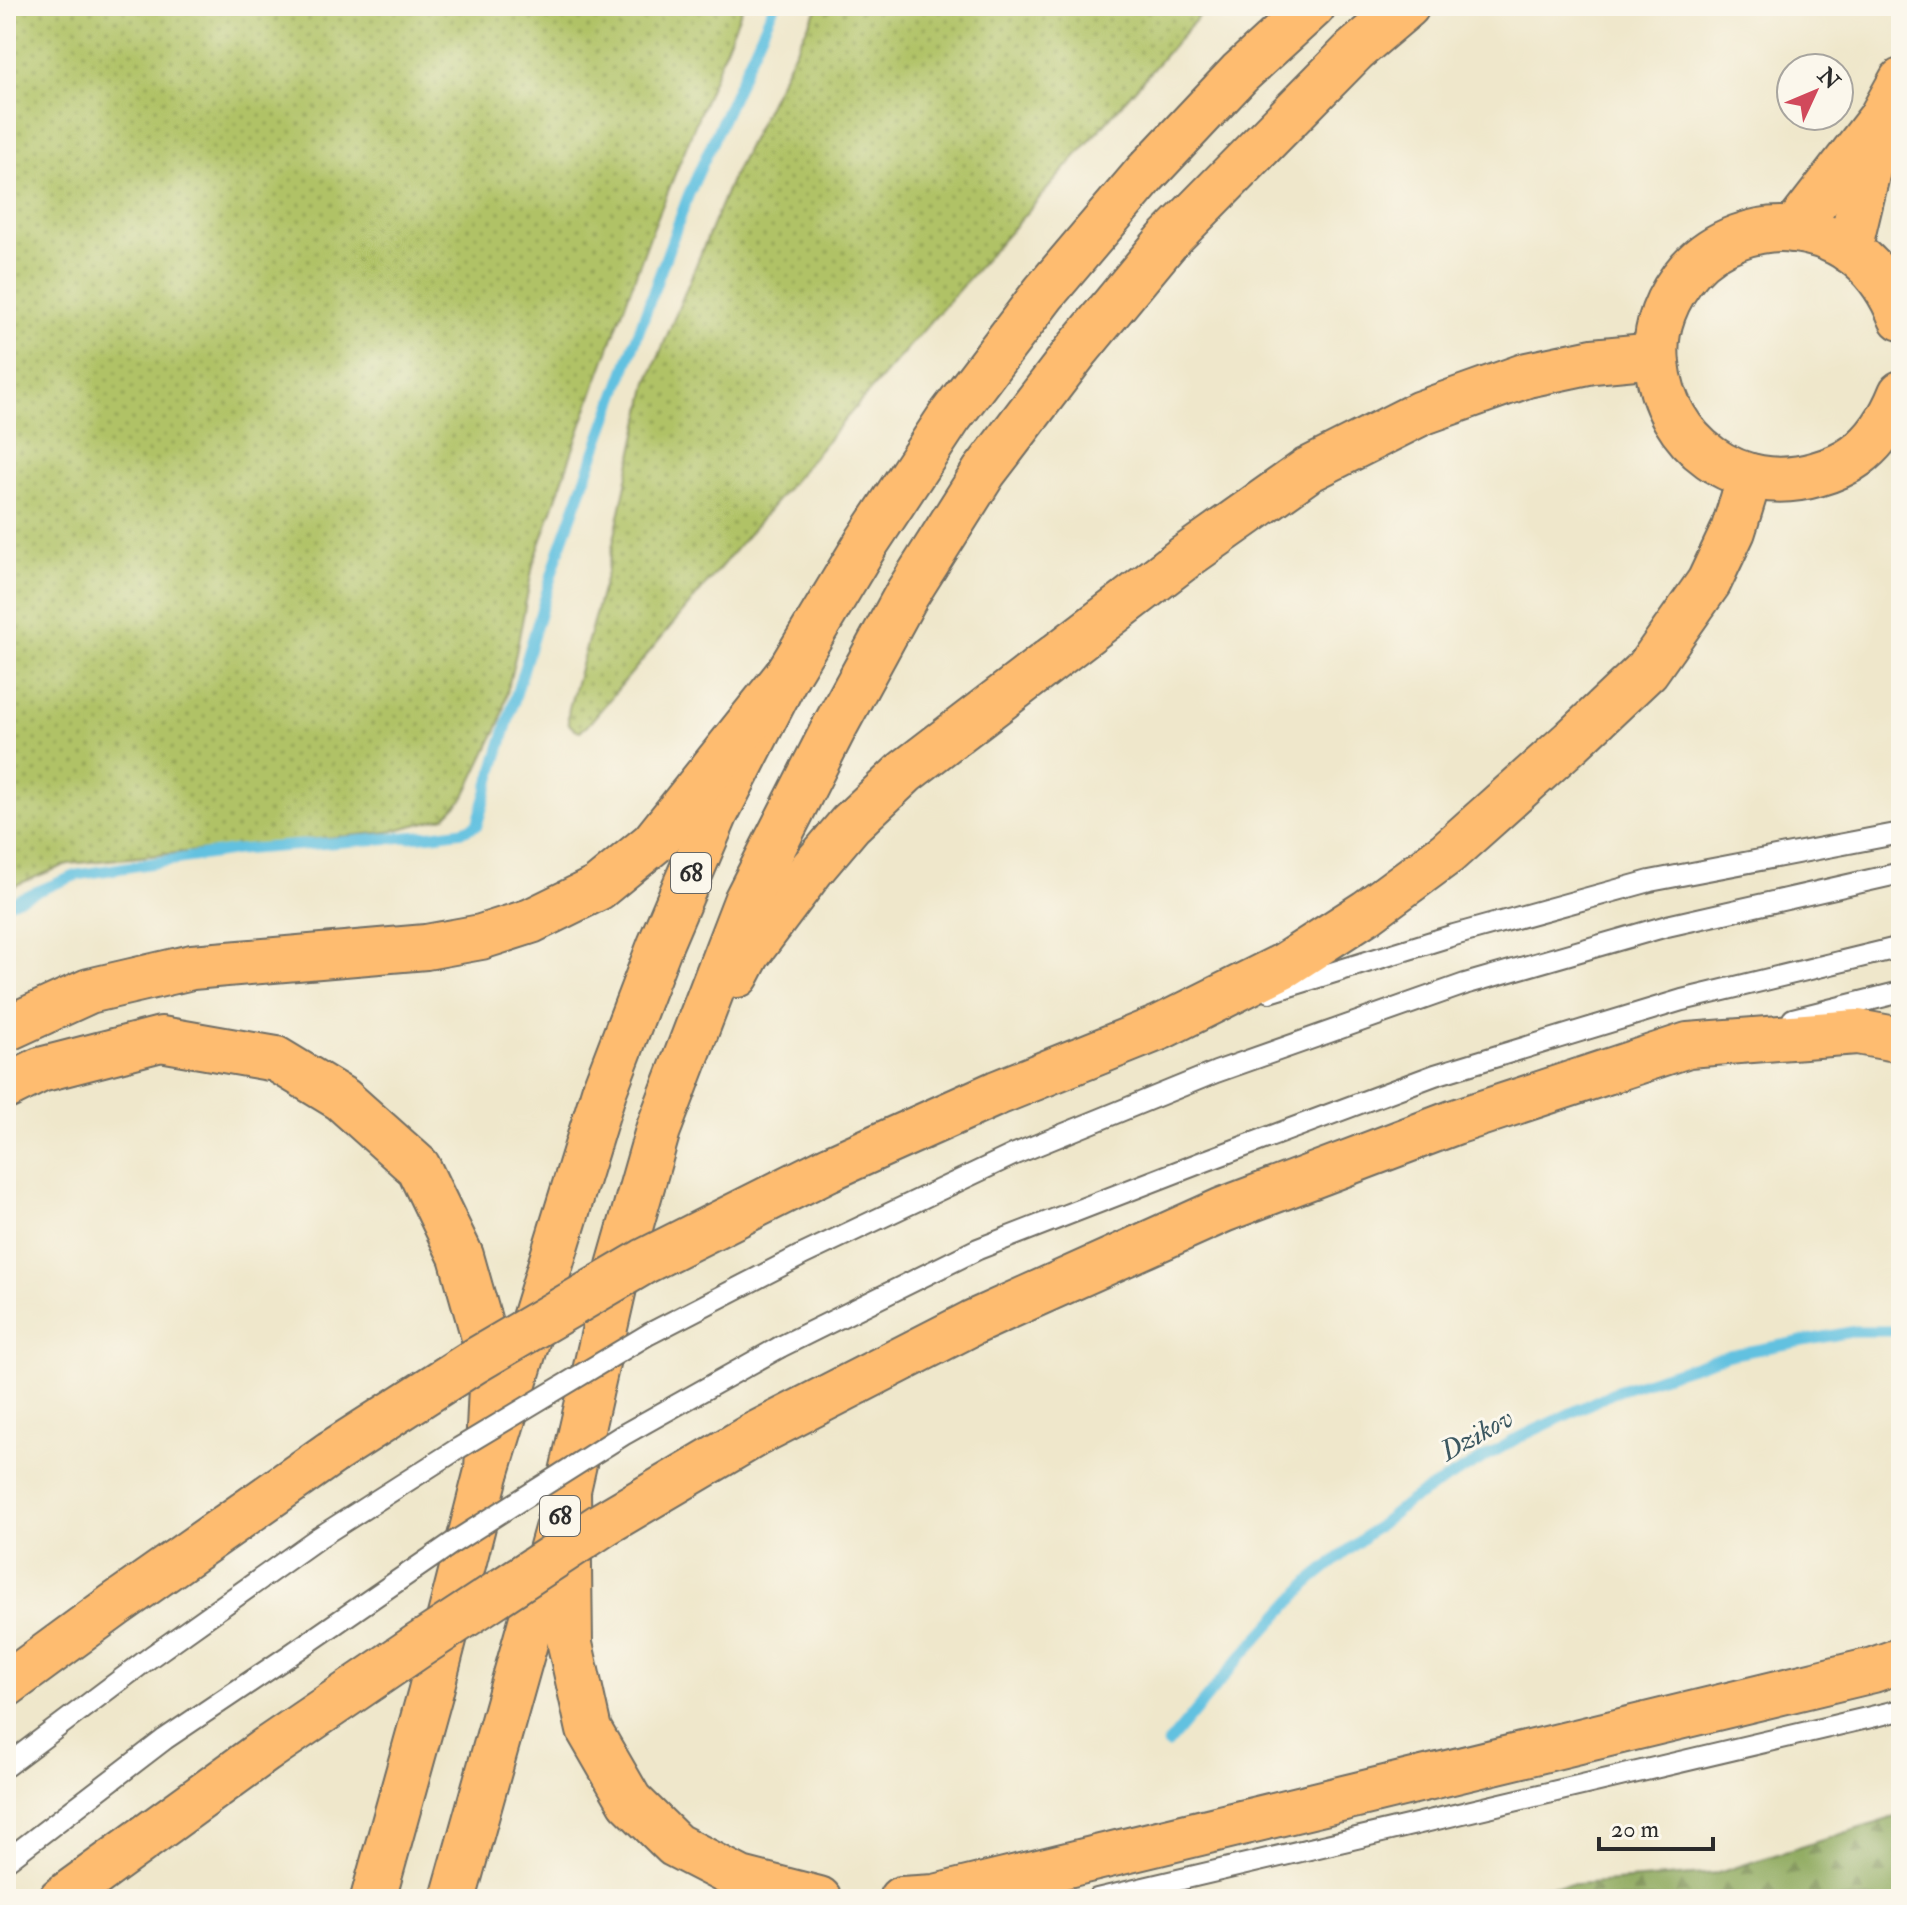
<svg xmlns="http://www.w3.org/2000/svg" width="1907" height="1905" font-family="'IM FELL Double Pica',serif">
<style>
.grass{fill:url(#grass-dots);stroke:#6e7648;stroke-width:2}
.forest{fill:url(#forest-firs);stroke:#5c6a43;stroke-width:2}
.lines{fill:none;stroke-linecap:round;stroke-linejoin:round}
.stream{stroke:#62c1e0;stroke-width:11}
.lane-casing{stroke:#706d63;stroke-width:24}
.primary-casing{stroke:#706d63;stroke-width:48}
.highway-casing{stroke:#706d63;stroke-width:48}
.lane{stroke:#fff;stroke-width:20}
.primary{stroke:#febc70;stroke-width:44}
.highway{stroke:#febc70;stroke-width:44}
.lane-bridge-casing{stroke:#706d63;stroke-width:24;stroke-linecap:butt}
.highway-bridge-casing{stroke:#706d63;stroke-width:48;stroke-linecap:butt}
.lane-bridge{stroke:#fff;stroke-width:20}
.highway-bridge{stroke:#febc70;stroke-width:44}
.labels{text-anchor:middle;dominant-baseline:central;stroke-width:6;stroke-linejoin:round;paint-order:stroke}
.shield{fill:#fbf7ec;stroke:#696865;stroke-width:2}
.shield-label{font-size:24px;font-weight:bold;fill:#2b2b2b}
.water-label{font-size:28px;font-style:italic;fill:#3c5861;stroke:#fbf7ec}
</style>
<defs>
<pattern id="grass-dots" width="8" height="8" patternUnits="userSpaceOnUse" patternTransform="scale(2)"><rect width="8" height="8" fill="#b0c266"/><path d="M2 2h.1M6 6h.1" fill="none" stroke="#8f9e54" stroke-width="1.8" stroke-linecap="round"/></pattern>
<pattern id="forest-firs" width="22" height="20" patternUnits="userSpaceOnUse" patternTransform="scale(2)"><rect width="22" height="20" fill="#8ca85b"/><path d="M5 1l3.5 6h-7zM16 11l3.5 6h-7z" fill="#73894b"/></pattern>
</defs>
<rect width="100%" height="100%" fill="#fbf7ec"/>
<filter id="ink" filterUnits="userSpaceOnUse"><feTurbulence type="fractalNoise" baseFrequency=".0125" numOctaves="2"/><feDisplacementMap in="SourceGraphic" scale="16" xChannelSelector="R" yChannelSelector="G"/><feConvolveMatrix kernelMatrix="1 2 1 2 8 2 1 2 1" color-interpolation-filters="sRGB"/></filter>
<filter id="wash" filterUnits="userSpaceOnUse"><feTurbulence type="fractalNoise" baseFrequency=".006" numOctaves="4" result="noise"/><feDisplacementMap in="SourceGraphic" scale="32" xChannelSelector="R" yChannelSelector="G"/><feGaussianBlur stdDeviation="1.8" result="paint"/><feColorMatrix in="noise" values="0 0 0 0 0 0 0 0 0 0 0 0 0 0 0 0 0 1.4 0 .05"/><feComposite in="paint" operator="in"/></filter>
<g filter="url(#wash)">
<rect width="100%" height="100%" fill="#efe7cb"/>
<g class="grass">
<path d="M6 6H743L650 236 593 392 533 565 516 653 500 723 464 798 445 817 388 832 68 864 6 889Z"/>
<path d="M819 6H1208L847 417 587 726 580 731C566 726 567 721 569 708L607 572 648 382 731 180 804 33Z"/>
</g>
<path class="forest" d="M1901 1815V1899H1475L1486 1891 1718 1873Z"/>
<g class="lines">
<g class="stream">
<path d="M6 904 77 875 237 850 434 835 463 831 477 825 558 554 688 196 774 6"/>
<path d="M1168 1744 1238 1660 1311 1580 1409 1501 1518 1438 1617 1391 1729 1355 1856 1331H1901"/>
</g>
</g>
</g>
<g filter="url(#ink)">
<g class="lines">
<g class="lane-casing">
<g id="lane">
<path d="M1270 992 1454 935 1650 881 1901 833"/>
<path d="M1793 1019 1901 992"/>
<path d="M800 1256 1015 1154 1216 1072 1465 984 1667 926 1901 873"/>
<path d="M780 1347 978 1249 1205 1161 1435 1075 1682 1000 1901 947"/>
<path d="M6 1766 152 1656 318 1538"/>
<path d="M6 1861 165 1739 290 1655"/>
<path d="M1097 1899 1901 1710"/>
</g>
</g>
<g class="primary-casing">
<g id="primary">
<path d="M1794 230 1880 119 1901 81"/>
<path d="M1849 250 1877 133"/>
<path d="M1901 318C1882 270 1848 237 1795 230 1758 225 1715 241 1690 269 1667 295 1653 328 1657 363 1665 443 1738 498 1817 474 1831 470 1844 465 1856 456 1878 440 1891 418 1901 393"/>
<path d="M737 975 748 954 812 869 850 824 905 772 1184 558 1308 470 1421 413 1527 375 1593 361 1656 355"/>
<path d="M373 1899 430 1694 487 1471 604 1091 660 945 716 813 787 675 867 542 949 418 1044 293 1145 174 1240 73 1313 6"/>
<path d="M453 1899 568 1490 619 1266 658 1130 746 901 835 726 907 594 984 472 1077 350 1167 241 1355 50 1407 6"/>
</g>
</g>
<g class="highway-casing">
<g id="highway">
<path d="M6 1029 89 991 192 967 426 947 481 937 531 921 598 888 653 843 787 675"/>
<path d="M6 1087 40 1070 161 1039 276 1059 342 1099 418 1167 461 1256 492 1366 487 1471"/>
<path d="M830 1168 997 1093 1161 1027 1285 965 1367 912 1447 853 1572 741 1647 670 1709 582 1733 531 1750 476"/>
<path d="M754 1435 972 1323 1223 1210 1455 1122 1688 1045 1857 1032 1901 1040"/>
<path d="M568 1490 570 1644 589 1730 630 1801 675 1845 741 1879 819 1899"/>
<path d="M6 1685 115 1605 331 1453"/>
<path d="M61 1899 267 1749"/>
<path d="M901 1899 935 1897 1873 1670 1901 1660"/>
</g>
</g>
<use href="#lane" class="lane"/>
<use href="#primary" class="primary"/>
<use href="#highway" class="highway"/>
<g class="lane-bridge-casing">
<g id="lane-bridge">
<path d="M318 1538 459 1448 649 1334 800 1256"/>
<path d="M290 1655 451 1544 623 1435 780 1347"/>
</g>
</g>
<g class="highway-bridge-casing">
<g id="highway-bridge">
<path d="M331 1453 473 1362 645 1261 830 1168"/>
<path d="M267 1749 418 1646 605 1523 754 1435"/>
</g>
</g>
<use href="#lane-bridge" class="lane-bridge"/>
<use href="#highway-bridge" class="highway-bridge"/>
</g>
</g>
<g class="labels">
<g class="shield">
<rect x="671" y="853" width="40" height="40" rx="6"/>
<rect x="540" y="1496" width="40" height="40" rx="6"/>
</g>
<g class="shield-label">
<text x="691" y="873">68</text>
<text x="560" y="1516">68</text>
</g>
<g class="water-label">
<text transform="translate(1477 1435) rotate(-29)">Dzikov</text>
</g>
</g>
<rect width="1907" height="1905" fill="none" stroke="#fbf7ec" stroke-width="32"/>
<g transform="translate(1815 92) rotate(46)"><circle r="38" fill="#fbf7ec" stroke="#a8a59f" stroke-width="2"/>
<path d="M0-6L14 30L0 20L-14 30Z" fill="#d1495b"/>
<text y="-12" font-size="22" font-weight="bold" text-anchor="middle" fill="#2b2b2b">N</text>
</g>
<path d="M1599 1837v12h114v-12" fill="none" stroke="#2b2b2b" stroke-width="4"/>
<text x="1611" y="1837" font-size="24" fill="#2b2b2b" stroke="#fbf7ec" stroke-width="6" paint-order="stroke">20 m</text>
</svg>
